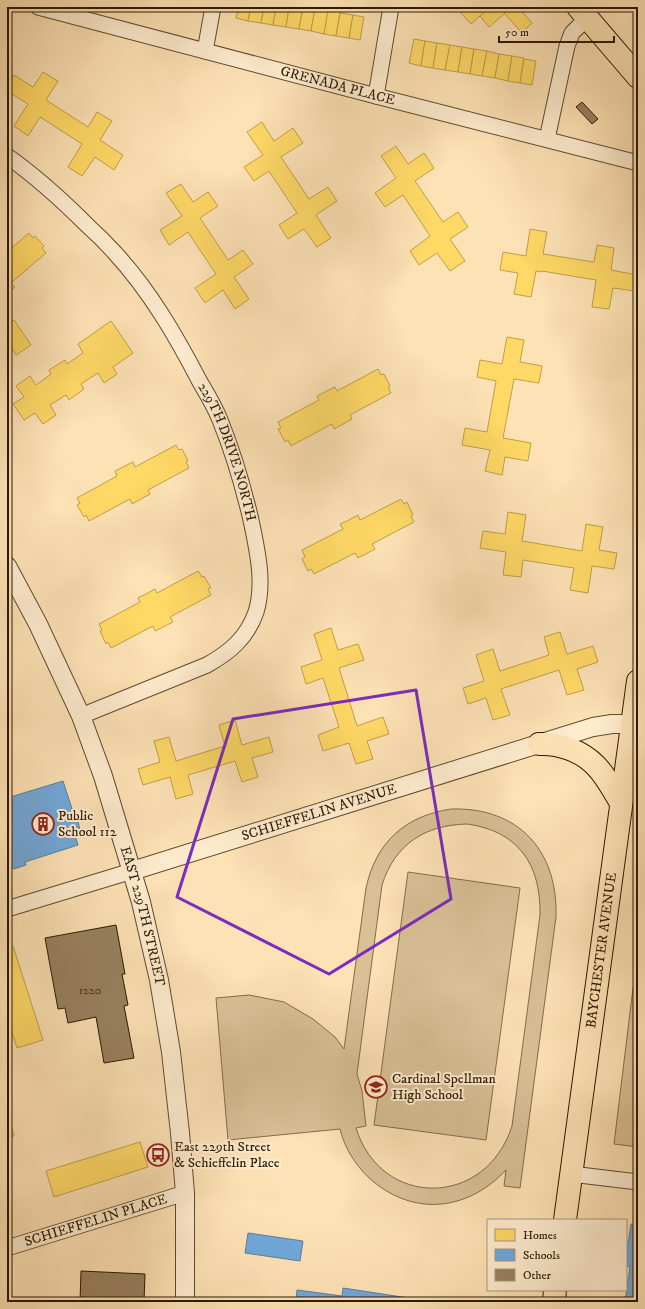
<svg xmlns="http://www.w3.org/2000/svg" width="645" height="1309" font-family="'IM FELL DW Pica',serif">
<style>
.green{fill:#d9c096;stroke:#826c4c;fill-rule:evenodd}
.homes{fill:#ffd966;stroke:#bf9f48}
.schools{fill:#6fa8dc;stroke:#5b7d9a}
.building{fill:#98815f;stroke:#2b1801}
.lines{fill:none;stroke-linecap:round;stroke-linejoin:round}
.minor-casing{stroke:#604a2e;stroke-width:17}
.tertiary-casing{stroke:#604a2e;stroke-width:20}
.primary-casing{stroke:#2b1801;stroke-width:24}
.minor{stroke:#feeccf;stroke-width:15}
.tertiary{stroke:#feeccf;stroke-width:18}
.primary{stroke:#fde2b5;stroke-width:22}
.marked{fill:none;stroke:#7b2cbf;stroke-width:3;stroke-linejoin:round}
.labels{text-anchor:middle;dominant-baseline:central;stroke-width:4;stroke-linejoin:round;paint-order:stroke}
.number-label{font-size:12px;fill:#463218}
.street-label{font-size:14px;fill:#2b1801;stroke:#feeccf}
.poi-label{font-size:14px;fill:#2b1801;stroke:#feeccf;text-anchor:start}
</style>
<rect width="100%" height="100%" fill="#fde2b5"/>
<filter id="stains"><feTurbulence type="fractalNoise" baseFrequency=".005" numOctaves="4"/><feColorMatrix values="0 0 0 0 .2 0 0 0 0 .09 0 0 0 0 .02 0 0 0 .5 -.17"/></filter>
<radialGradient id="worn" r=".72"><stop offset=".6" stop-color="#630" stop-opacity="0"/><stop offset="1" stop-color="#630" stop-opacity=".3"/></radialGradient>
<g class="green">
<path d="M451 809C519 807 558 851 556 917L520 1188 504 1186 506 1170C489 1188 468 1201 442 1204 396 1209 351 1174 340 1129L228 1140 216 998 249 995 284 1002 313 1019 335 1037 344 1049 366 888C376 842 405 816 451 809ZM467 824C518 831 541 864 540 915L512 1126C486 1208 381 1209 356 1128L366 1126 362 1091 357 1074 382 885C395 844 425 825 467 824Z"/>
<path d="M408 872 520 888 486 1140 374 1125Z"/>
<path d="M633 988 638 990V1147L614 1144Z"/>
</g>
<g class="homes">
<path d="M239 7H251L248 21 236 18Z"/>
<path d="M251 7H264L261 23 248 21Z"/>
<path d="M264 7H276L273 25 261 23Z"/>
<path d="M276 7H289L286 27 273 25Z"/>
<path d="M289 7H303L299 29 286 27Z"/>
<path d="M303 7 315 8 311 31 299 29Z"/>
<path d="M328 7H341L336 36 324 34Z"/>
<path d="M456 7H469L461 13Z"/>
<path d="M469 7H490L471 24 461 13Z"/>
<path d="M490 7H512L489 27 480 16Z"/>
<path d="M512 7H518L532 23 522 33 504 13Z"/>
<path d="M315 8 328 10 324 34 311 31Z"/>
<path d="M340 13 353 15 349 38 336 36Z"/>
<path d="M353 15 364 17 360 40 349 38Z"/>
<path d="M414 39 425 41 421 66 409 63Z"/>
<path d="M425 41 437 43 433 68 421 66Z"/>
<path d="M437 43 450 45 445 70 433 68Z"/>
<path d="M450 45 462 47 458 72 445 70Z"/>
<path d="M462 47 474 49 470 74 458 72Z"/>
<path d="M474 49 487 51 482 76 470 74Z"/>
<path d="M487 51 499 54 495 78 482 76Z"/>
<path d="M499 54 512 56 508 81 495 78Z"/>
<path d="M512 56 524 58 520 83 508 81Z"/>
<path d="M524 59 536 61 532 85 520 83Z"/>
<path d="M43 72 58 81 46 100 88 127 97 112 112 121 100 140 123 155 114 170 95 157 82 176 68 167 82 144 40 117 28 136 14 126 28 104 7 91V86L14 75 33 87Z"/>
<path d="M262 122 274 141 293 128 303 143 281 157 309 199 328 187 337 201 316 215 331 238 317 247 304 229 288 239 279 225 297 213 269 171 254 181 244 167 263 155 247 132Z"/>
<path d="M396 146 408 164 424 153 434 168 415 181 443 222 458 212 468 227 450 239 465 261 450 271 437 253 419 265 410 251 430 236 403 195 385 207 375 193 396 178 381 156Z"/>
<path d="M181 184 193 202 208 192 218 206 200 218 228 260 243 250 253 264 234 277 249 299 235 309 223 290 205 303 195 288 216 274 188 232 169 245 160 230 182 216 166 193Z"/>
<path d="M530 229 547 232 543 254 594 262 597 245 614 248 611 270 637 275 635 291 613 288 609 309 592 307 596 280 542 271 541 272 536 271 531 297 514 294 518 273 500 270 503 252 526 256Z"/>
<path d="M29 233 33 238 35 236 44 246 42 248 46 253 11 283 15 287 7 294V252Z"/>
<path d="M14 320 31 345 16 355 7 341V325Z"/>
<path d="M111 321 133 353 113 367 117 374 104 383 98 373 81 384 84 389 69 400 66 395 50 405 56 415 43 424 35 413 24 420 13 404 24 397 16 386 30 376 36 385 51 374 49 370 65 360 67 364 83 353 78 344Z"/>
<path d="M507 337 524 340 520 362 542 366 539 383 514 379 503 438 531 443 528 461 505 457 502 475 485 471 490 450 462 445 465 428 487 432 496 381 477 377 480 360 502 364Z"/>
<path d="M378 369 381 375 384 374 390 386 388 387 391 393 350 415 352 419 334 429 332 424 291 446 288 440 285 442 278 429 281 428 278 422 319 400 317 396 335 387 337 391Z"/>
<path d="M176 445 179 450 182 449 188 461 186 462 189 468 148 490 150 494 132 504 130 499 89 521 86 515 84 517 77 505 80 503 77 498 117 476 115 471 133 462 135 467Z"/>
<path d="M401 499 404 504 407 502 413 515 411 516 414 522 372 544 375 549 358 558 355 553 314 574 311 569 308 571 302 559 305 557 302 550 343 529 340 524 347 521 358 515 360 520Z"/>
<path d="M508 512 526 515 522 541 582 551 586 524 603 527 599 550 617 553 614 569 592 566 588 593 570 590 574 568 523 560 521 577 503 575 506 552 480 548 483 531 505 534Z"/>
<path d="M198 571 202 577 204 576 211 588 208 589 211 595 170 617 173 622 155 631 153 626 111 648 108 642 106 644 100 631 102 630 99 624 140 602 138 598 146 594 155 589 157 593Z"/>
<path d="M331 628 338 650 358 644 364 660 339 668 357 726 383 717 389 734 367 741 373 759 356 764 349 743 323 751 318 735 339 727 323 678 306 684 301 667 322 660 314 634Z"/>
<path d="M560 632 567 654 593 646 598 662 577 669 584 690 567 695 559 670 501 689 510 715 493 720 486 698 468 704 463 688 484 681 476 655 493 649 500 671 549 655 544 637Z"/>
<path d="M235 720 242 745 269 737 273 752 252 758 258 777 242 782 235 761 188 775 193 794 176 799 170 777 143 785 138 769 160 762 154 741 169 737 176 761 225 746 219 725Z"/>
<path d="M13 946 43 1040 17 1048 7 1016V948Z"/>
<path d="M7 1112 14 1136 7 1138Z"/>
<path d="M140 1142 148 1167 54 1197 46 1171Z"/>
</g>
<g class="schools">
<path d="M63 781 75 818 77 817 80 830 74 832 78 845 25 862 26 865 14 869 12 866 7 867V798Z"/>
<path d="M631 1224 638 1225V1302H625L630 1267 626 1266V1243L628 1244Z"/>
<path d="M248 1233 303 1241 300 1261 245 1253Z"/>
<path d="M343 1288 435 1302H296L297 1290 342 1296Z"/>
<path d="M259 1298 283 1302H258Z"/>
</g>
<g class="building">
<path d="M582 102 598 119 592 124 576 107Z"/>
<path d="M116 925 125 974H122L128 1005 124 1006 134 1058 104 1063 96 1017 68 1023 65 1008 58 1009 45 938Z"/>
<path d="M81 1271 145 1274 144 1302H80Z"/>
</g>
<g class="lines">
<g class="minor-casing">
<g id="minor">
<path id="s1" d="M38 7 376 96 638 163"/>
<path d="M205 51 213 7"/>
<path d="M376 96 391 7"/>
<path d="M547 139 567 46 572 33 587 18"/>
<path id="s2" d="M7 156C37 177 63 201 89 227 98 235 107 244 115 253 150 291 176 336 200 382 207 394 215 407 220 420 233 452 243 486 251 520 257 549 265 583 256 612 247 638 230 652 207 665L81 716"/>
<path d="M7 909 132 871"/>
<path d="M571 1174 638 1182"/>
<path id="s3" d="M7 1248 185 1193"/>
</g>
</g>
<g class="tertiary-casing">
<g id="tertiary">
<path id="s4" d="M7 566 38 624 81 716 103 776 141 902 159 980 171 1052 180 1133 185 1193V1302"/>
<path id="s5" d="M132 871 593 727 612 724H632"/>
</g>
</g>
<g class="primary-casing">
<g id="primary">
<path d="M578 7 638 77"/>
<path d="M539 744C559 743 582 751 596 766 606 776 613 790 621 803"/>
<path id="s6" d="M565 1220 638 681"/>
<path d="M554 1302 555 1290"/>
</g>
</g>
<use href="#minor" class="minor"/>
<use href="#tertiary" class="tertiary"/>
<use href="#primary" class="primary"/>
</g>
<path class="marked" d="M416 690 451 899 329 974 177 897 233 719Z"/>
<defs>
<g id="building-ring" transform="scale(1.15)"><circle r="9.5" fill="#feeccf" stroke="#8f2418" stroke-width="1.5"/><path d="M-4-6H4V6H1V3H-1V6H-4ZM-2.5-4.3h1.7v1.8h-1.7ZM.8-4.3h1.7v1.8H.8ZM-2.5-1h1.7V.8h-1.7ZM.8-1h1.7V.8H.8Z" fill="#8f2418"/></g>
<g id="school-ring" transform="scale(1.15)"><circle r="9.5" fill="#feeccf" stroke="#8f2418" stroke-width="1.5"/><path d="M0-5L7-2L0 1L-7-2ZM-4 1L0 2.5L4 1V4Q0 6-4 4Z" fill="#8f2418"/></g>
<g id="bus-ring" transform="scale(1.15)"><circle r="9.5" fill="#feeccf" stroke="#8f2418" stroke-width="1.5"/><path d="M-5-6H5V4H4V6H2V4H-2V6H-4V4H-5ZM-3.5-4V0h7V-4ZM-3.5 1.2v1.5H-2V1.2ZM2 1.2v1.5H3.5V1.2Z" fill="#8f2418"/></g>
</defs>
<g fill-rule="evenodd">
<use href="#building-ring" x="43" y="824"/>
<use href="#school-ring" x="376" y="1087"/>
<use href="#bus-ring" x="158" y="1155"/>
</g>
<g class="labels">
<g class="number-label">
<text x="90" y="990">1220</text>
</g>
<g class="street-label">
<text stroke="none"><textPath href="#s1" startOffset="310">GRENADA PLACE</textPath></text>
<text stroke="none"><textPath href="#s2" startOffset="376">229TH DRIVE NORTH</textPath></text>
<text stroke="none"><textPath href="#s5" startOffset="196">SCHIEFFELIN AVENUE</textPath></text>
<text stroke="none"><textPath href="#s4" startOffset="377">EAST 229TH STREET</textPath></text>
<text stroke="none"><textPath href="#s6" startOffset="272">BAYCHESTER AVENUE</textPath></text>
<text stroke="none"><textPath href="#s3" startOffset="93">SCHIEFFELIN PLACE</textPath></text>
</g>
<g class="poi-label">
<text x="58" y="816">Public<tspan x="58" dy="16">School 112</tspan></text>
<text x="392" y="1079">Cardinal Spellman<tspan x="392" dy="16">High School</tspan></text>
<text x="174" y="1147">East 229th Street<tspan x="174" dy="16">&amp; Schieffelin Place</tspan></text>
</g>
</g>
<rect width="645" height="1309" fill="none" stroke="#fde2b5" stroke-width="24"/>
<rect x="8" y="8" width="629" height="1293" fill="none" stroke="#2b1801" stroke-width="2"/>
<rect x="12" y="12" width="621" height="1285" fill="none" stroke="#2b1801"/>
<rect x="487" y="1219" width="140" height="72" fill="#feeccf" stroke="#aa977d"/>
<rect x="495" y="1229" width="20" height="12" fill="#ffd966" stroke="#aa977d"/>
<text x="523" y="1239" font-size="12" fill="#2b1801">Homes</text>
<rect x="495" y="1249" width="20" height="12" fill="#6fa8dc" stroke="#aa977d"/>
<text x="523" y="1259" font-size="12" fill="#2b1801">Schools</text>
<rect x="495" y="1269" width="20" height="12" fill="#98815f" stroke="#aa977d"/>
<text x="523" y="1279" font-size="12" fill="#2b1801">Other</text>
<path d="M499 36v6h115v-6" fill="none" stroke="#2b1801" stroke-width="2"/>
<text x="505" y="36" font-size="12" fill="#2b1801" stroke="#feeccf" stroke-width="3" paint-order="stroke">50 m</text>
<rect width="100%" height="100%" filter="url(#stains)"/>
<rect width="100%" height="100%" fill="url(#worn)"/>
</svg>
